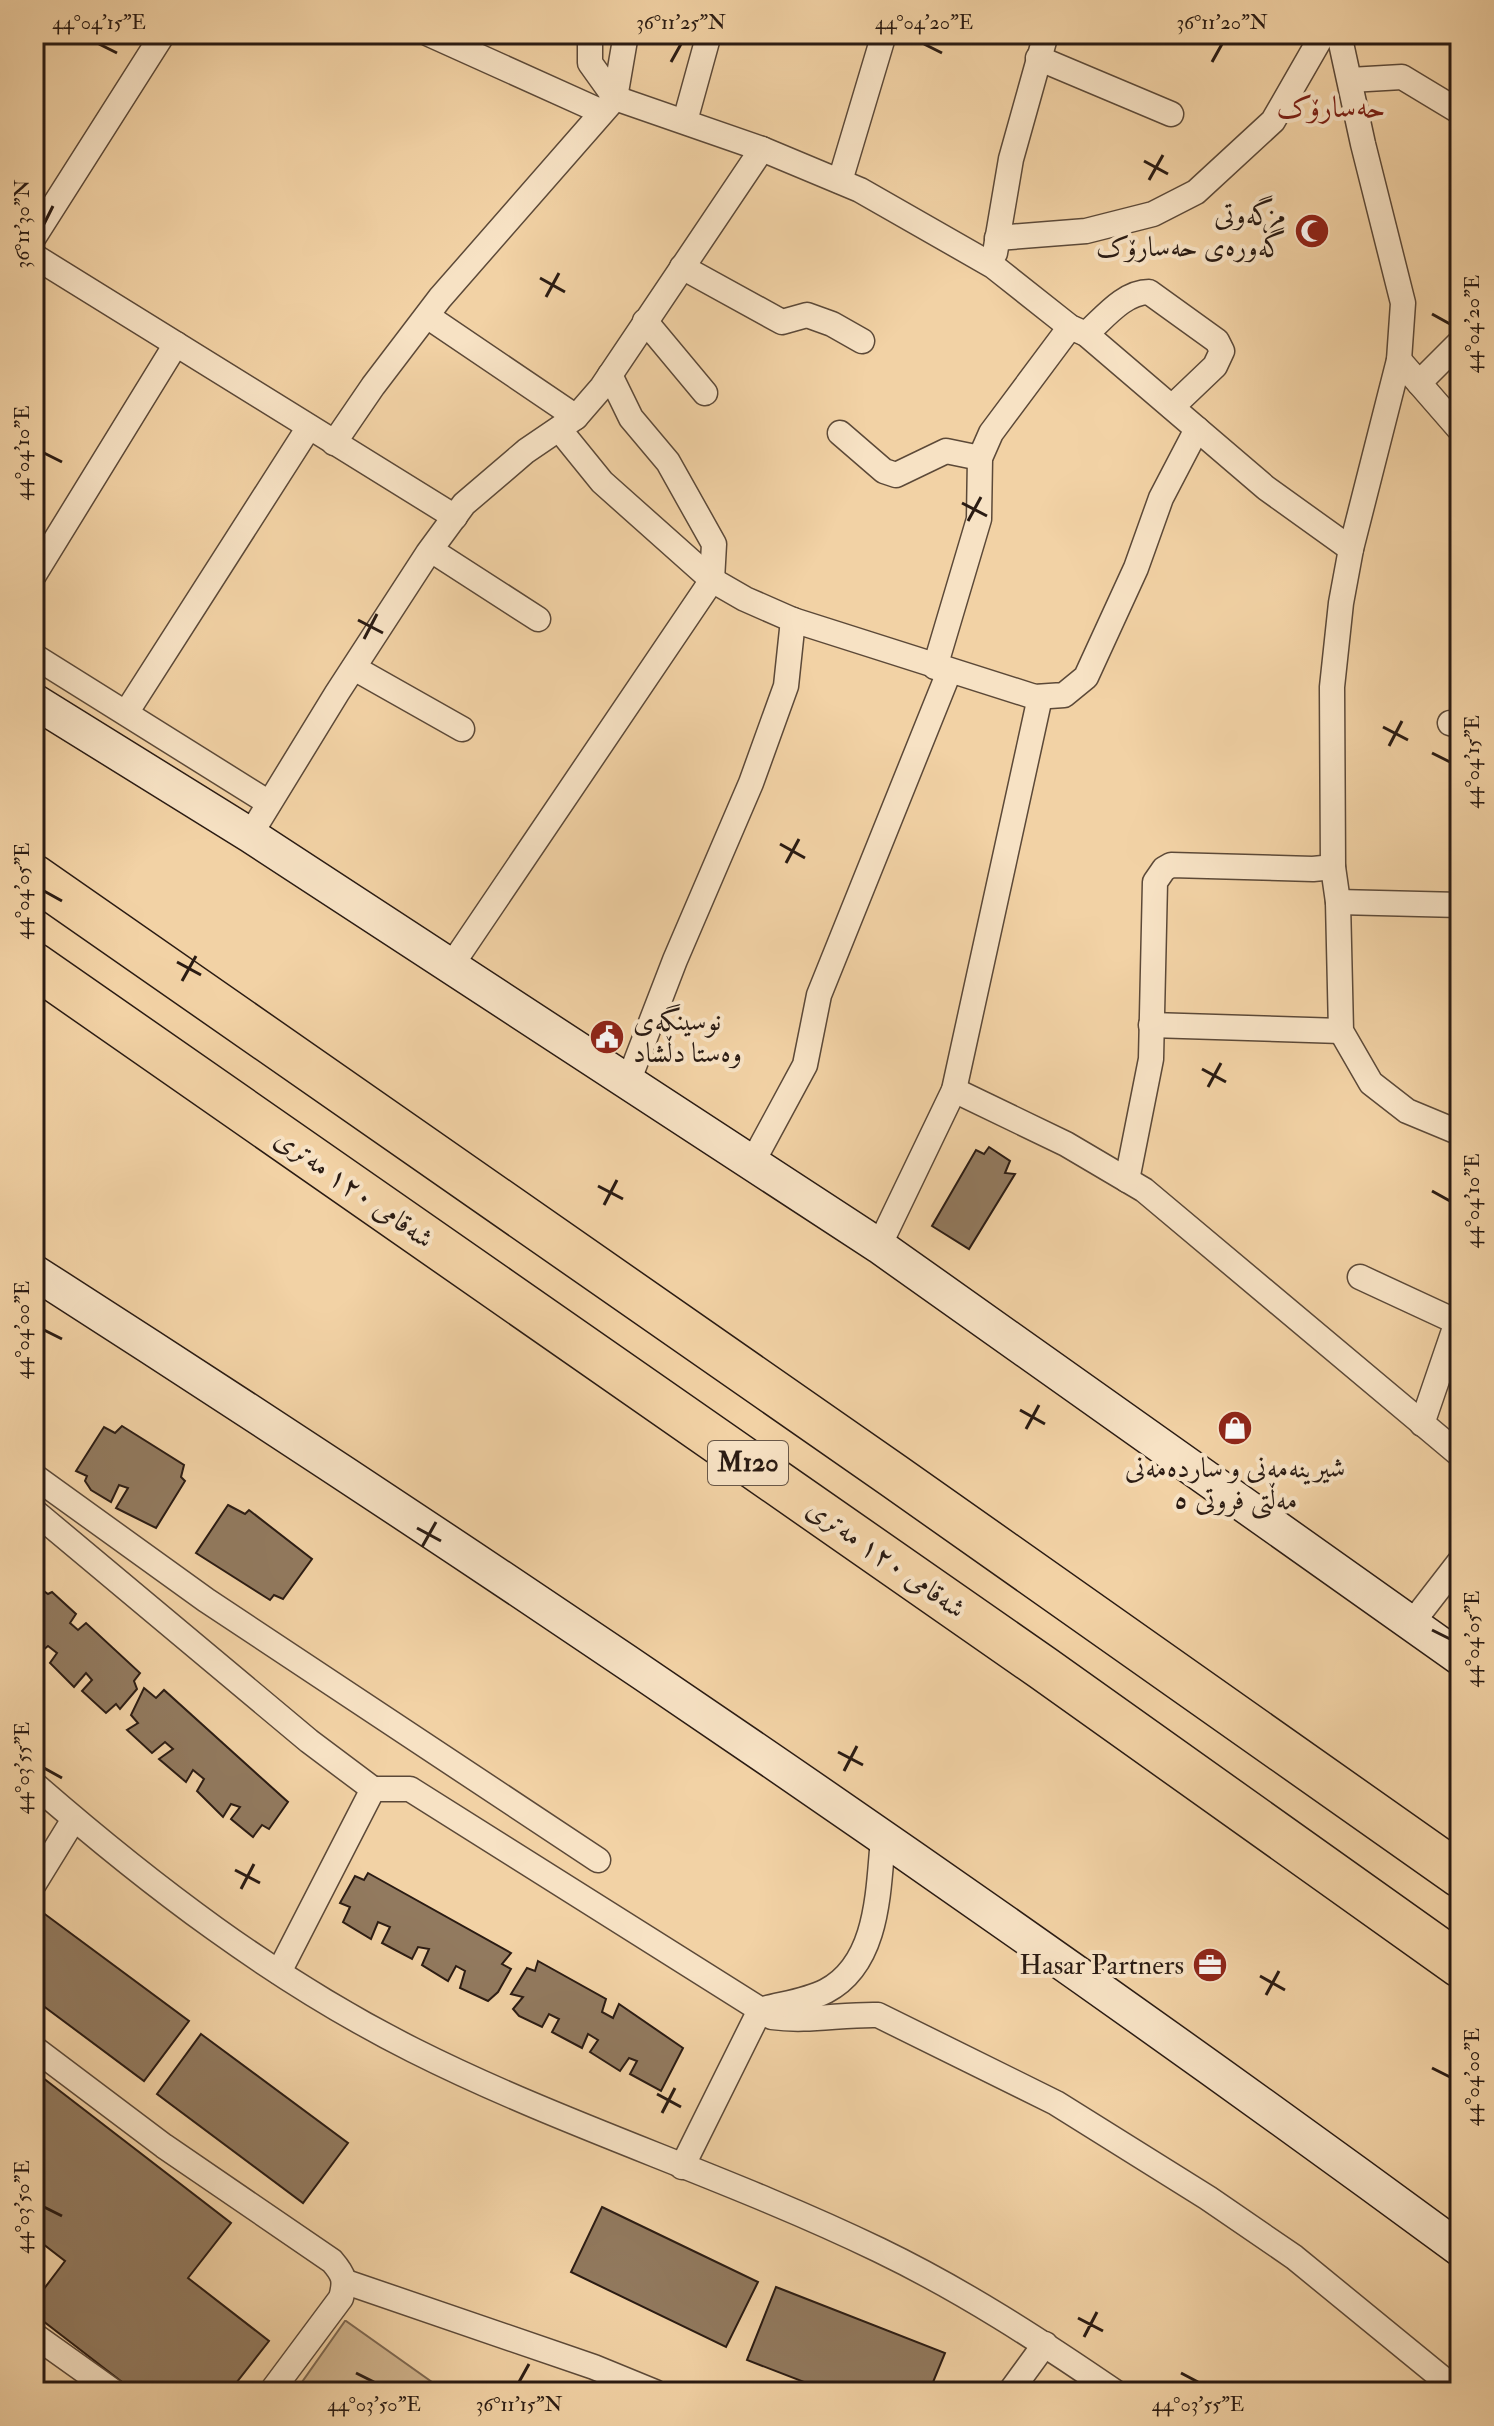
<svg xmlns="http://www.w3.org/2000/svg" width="1494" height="2426" font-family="'IM FELL Double Pica',Amiri,serif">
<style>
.green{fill:#d0b38c;stroke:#7d6750;stroke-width:2}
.building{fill:#927a5f;stroke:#2a1b13;stroke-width:2}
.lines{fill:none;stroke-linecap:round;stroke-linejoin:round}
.street-casing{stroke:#5c4938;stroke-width:27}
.secondary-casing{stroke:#2a1b13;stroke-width:37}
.highway-casing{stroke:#2a1b13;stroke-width:47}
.street{stroke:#f7e2c4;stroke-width:24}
.secondary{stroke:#f7e2c4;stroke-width:34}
.highway{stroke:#f2d2a5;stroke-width:44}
.ticks{fill:none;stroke:#2a1b13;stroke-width:3}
.labels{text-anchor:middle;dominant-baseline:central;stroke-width:8;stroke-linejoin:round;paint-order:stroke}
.shield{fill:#f7e2c4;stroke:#685748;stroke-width:2}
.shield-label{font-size:26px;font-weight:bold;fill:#2a1b13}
.poi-label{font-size:28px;fill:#2a1b13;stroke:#f7e2c4;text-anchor:end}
.street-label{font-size:28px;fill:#2a1b13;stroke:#f7e2c4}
.neighbourhood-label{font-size:30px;fill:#7a1f14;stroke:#f7e2c4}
.neatline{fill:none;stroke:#2a1b13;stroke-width:3}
.ticks-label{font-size:20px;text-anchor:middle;fill:#2a1b13}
</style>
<rect width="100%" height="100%" fill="#f2d2a5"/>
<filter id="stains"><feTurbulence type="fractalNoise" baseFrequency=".0025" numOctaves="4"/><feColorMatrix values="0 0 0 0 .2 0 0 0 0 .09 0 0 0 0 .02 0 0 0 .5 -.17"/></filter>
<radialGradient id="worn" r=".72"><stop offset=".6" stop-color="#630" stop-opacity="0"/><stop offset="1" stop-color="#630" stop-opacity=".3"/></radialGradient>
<path class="green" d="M345 2321H346L446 2392H295Z"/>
<g class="building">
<path d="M989 1147 1010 1161 1005 1173 1015 1174 969 1249 932 1226 976 1150 984 1154Z"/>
<path d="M122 1426 184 1465 181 1477 185 1481 156 1528 116 1508 128 1488 119 1485 111 1502 91 1490 85 1481 87 1476 76 1471 104 1427 115 1433Z"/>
<path d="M228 1505 245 1514 249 1510 312 1559 283 1599 274 1595 270 1600 196 1553Z"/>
<path d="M34 1577 42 1583 41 1589 48 1594 52 1592 76 1614 70 1623 78 1630 86 1623 140 1673 134 1681 137 1689 120 1709 116 1704 106 1713 82 1691 92 1680 86 1673 74 1687 50 1663 57 1653 48 1646 37 1655 34 1652Z"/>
<path d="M144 1688 156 1698 164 1690 288 1802 269 1829 262 1825 253 1837 231 1819 240 1807 231 1804 223 1817 197 1791 204 1779 193 1770 186 1782 159 1759 173 1749 165 1742 152 1753 127 1730 138 1723 131 1715Z"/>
<path d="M368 1873 511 1953 502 1964 511 1969 498 1992 488 2001 460 1988 465 1971 456 1966 448 1981 422 1965 429 1949 418 1947 412 1959 382 1943 390 1927 378 1922 371 1939 343 1922 350 1907 340 1903 355 1876 364 1880Z"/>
<path d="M42 1912 189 2021 144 2081 34 1999V1922Z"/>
<path d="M538 1961 606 1999 602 2012 613 2018 619 2004 683 2048 661 2091 630 2074 637 2061 629 2058 620 2071 590 2052 598 2040 588 2034 582 2048 552 2032 559 2019 549 2014 542 2027 519 2016 513 2009 523 1997 511 1994 527 1968 535 1971Z"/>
<path d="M201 2034 348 2143 303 2203 157 2094Z"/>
<path d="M34 2071 231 2223 188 2278 269 2341 229 2392H135L34 2314V2302L65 2261 34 2237Z"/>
<path d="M602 2207 758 2282 726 2347 571 2272Z"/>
<path d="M776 2287 945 2353 929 2392H830L747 2360Z"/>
</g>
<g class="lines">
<g class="street-casing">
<g id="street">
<path d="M429 34 602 112"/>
<path d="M590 34V63L615 98 762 149 860 190 993 266 1070 327 1086 334 1266 488 1351 549"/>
<path d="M1339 34 1363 144 1403 303 1399 360 1351 549 1341 603 1332 687 1333 867 1338 902 1341 1031 1371 1083 1407 1111 1460 1133"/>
<path d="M1038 58 1171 114"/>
<path d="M1350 80 1402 77 1460 112"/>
<path d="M685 121 709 34"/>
<path d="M840 181 884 34"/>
<path d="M34 237 163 34"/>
<path d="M997 238 1086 231 1153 214 1196 192 1273 121 1323 34"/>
<path d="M995 253 1011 159 1046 34"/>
<path d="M34 256 455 517"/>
<path d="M682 267 782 322 807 315 832 324 862 341"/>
<path d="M427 316 576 417"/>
<path d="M645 321 705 393"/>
<path d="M1086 334C1104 318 1124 292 1149 292L1217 341 1222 351 1215 366 1172 407"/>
<path d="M1399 360 1460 430"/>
<path d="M1419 383 1460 342"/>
<path d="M559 429 602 482 712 580 745 599 793 620 1035 697 1064 695 1086 677 1136 568 1161 498 1197 429"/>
<path d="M840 433 884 471 896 475 946 451 980 458"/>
<path d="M334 443 373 386 440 298 615 98 626 34"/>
<path d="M431 550 538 619"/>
<path d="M34 575 176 344"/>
<path d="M34 656 269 803"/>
<path d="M935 667 979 519 980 458 991 433 1070 327"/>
<path d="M354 668 462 729"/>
<path d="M126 713 309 427"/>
<path d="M1450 723 1460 726"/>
<path d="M250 835 337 693 428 553 464 504 526 451 576 417 602 387 762 149"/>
<path d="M1338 902 1460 905"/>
<path d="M451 966 712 580 714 544 668 462 631 418 610 375"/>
<path d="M1151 1025 1341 1031"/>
<path d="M628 1082 675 960 751 783 786 686 793 620"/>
<path d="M954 1090 1066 1144 1144 1190 1460 1455"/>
<path d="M752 1163 805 1065 819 995 949 672"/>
<path d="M1127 1180 1151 1059 1155 882 1164 869 1171 865 1313 869 1333 867"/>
<path d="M879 1246 954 1090 1040 697"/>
<path d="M1360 1277 1457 1322"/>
<path d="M1422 1424 1460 1313"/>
<path d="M34 1476 206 1600 598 1860"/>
<path d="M34 1511 309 1741 373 1789"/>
<path d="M1412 1623 1460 1561"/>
<path d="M34 1784C150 1885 274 1980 413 2050 564 2126 726 2176 879 2250 962 2290 1039 2340 1115 2392"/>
<path d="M34 1884 74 1819"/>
<path d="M279 1972 373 1789H410L772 2017C808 2022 842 2014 878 2015L1056 2103 1208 2198 1294 2257 1459 2392"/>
<path d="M34 2048 164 2146 332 2261C344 2275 346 2280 341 2298L271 2392"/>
<path d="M682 2167 760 2010C781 2004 807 2001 826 1991 879 1963 878 1890 883 1839"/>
<path d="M346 2282 594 2367 655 2392"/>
<path d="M34 2335 114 2392"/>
<path d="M1010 2392 1045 2344"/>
</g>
</g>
<g class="secondary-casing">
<g id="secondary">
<path d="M34 701 250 835 879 1246 1460 1658"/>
<path d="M34 1272C519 1583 996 1908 1460 2249"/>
</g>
</g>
<g class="highway-casing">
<g id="highway">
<path d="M34 877 894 1476 1460 1875"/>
<path d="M34 965 1043 1668 1460 1965"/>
</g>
</g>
<use href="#street" class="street"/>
<use href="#secondary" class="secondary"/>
<use href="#highway" class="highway"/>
</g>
<path class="ticks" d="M99 44 117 53M924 44 942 53M671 62 681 44M1212 62 1222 44M1144 161 1168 174M1149 180 1163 155M44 224 53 206M540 278 565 292M546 297 559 273M1432 314 1450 324M44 453 62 462M962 503 987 516M968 521 981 497M358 620 383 633M364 639 377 614M1383 727 1408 740M1389 746 1402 721M1432 753 1450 762M780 844 805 858M786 863 799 839M44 891 62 901M177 962 201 975M182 981 196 956M1202 1069 1226 1082M1208 1087 1221 1063M598 1186 623 1199M1432 1191 1450 1201M604 1205 617 1180M44 1330 62 1339M1020 1410 1045 1424M1026 1429 1039 1405M417 1528 441 1541M422 1547 436 1522M1432 1630 1450 1639M838 1752 863 1765M44 1768 62 1778M844 1771 857 1746M235 1870 260 1883M241 1889 254 1864M1260 1976 1285 1990M1266 1995 1279 1971M1432 2068 1450 2077M657 2094 681 2107M662 2113 675 2088M44 2207 62 2216M1078 2318 1103 2331M1084 2337 1097 2312M356 2373 374 2382M1181 2373 1198 2382M519 2382 529 2364"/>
<defs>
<g id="mosque-disc" transform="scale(1.8)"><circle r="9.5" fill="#8f2418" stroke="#f7e2c4"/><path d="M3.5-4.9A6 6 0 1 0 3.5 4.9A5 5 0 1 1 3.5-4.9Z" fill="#fff"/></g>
<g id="civic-disc" transform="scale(1.8)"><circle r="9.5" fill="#8f2418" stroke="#f7e2c4"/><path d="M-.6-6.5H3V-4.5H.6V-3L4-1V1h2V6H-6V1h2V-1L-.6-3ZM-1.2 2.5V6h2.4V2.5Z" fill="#fff"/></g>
<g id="shop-disc" transform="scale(1.8)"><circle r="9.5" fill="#8f2418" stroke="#f7e2c4"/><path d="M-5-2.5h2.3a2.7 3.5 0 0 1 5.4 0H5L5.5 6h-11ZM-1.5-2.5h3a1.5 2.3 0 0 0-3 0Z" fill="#fff"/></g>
<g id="office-disc" transform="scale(1.8)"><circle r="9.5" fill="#8f2418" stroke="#f7e2c4"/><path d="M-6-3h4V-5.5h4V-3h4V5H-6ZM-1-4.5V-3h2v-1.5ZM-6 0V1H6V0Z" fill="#fff"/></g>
</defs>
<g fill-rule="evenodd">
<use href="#mosque-disc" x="1312" y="231"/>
<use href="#civic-disc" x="607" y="1037"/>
<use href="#shop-disc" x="1235" y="1428"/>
<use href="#office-disc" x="1210" y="1965"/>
</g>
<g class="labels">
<rect class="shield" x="708" y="1441" width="80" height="44" rx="6"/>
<g class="shield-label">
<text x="748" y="1463">M120</text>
</g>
<g class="poi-label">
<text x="1286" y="215">مزگەوتی<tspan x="1286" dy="32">گەورەی حەسارۆک</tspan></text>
<text x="633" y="1021" text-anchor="start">نوسینگەی<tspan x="633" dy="32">وەستا دڵشاد</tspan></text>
<text x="1235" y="1468" text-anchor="middle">شیرینەمەنی و ساردەمەنی<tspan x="1235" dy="32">مەڵتی فروتی ٥</tspan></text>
<text x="1184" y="1965">Hasar Partners</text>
</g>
<g class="street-label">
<text transform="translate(354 1189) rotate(35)">شەقامی ١٢٠ مەتری</text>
<text transform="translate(886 1559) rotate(35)">شەقامی ١٢٠ مەتری</text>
</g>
<g class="neighbourhood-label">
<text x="1331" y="107">حەسارۆک</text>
</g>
</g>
<rect width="1494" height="2426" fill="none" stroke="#f2d2a5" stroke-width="88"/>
<rect x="44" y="44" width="1406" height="2338" class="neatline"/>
<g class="ticks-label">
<text x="99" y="29">44°04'15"E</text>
<text x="681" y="29">36°11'25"N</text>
<text x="924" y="29">44°04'20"E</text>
<text x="1222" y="29">36°11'20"N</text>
<text transform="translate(22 224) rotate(-90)" y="7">36°11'30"N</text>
<text transform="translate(1472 324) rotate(-90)" y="7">44°04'20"E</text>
<text transform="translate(22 453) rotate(-90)" y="7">44°04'10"E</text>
<text transform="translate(1472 762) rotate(-90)" y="7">44°04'15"E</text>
<text transform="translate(22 891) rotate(-90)" y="7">44°04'05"E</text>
<text transform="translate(1472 1201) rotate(-90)" y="7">44°04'10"E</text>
<text transform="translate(22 1330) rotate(-90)" y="7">44°04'00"E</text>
<text transform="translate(1472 1639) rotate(-90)" y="7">44°04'05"E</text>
<text transform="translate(22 1768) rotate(-90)" y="7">44°03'55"E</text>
<text transform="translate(1472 2077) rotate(-90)" y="7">44°04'00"E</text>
<text transform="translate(22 2207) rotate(-90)" y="7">44°03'50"E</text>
<text x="374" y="2411">44°03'50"E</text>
<text x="519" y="2411">36°11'15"N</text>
<text x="1198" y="2411">44°03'55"E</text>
</g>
<rect width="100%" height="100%" filter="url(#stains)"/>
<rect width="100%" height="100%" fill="url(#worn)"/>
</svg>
